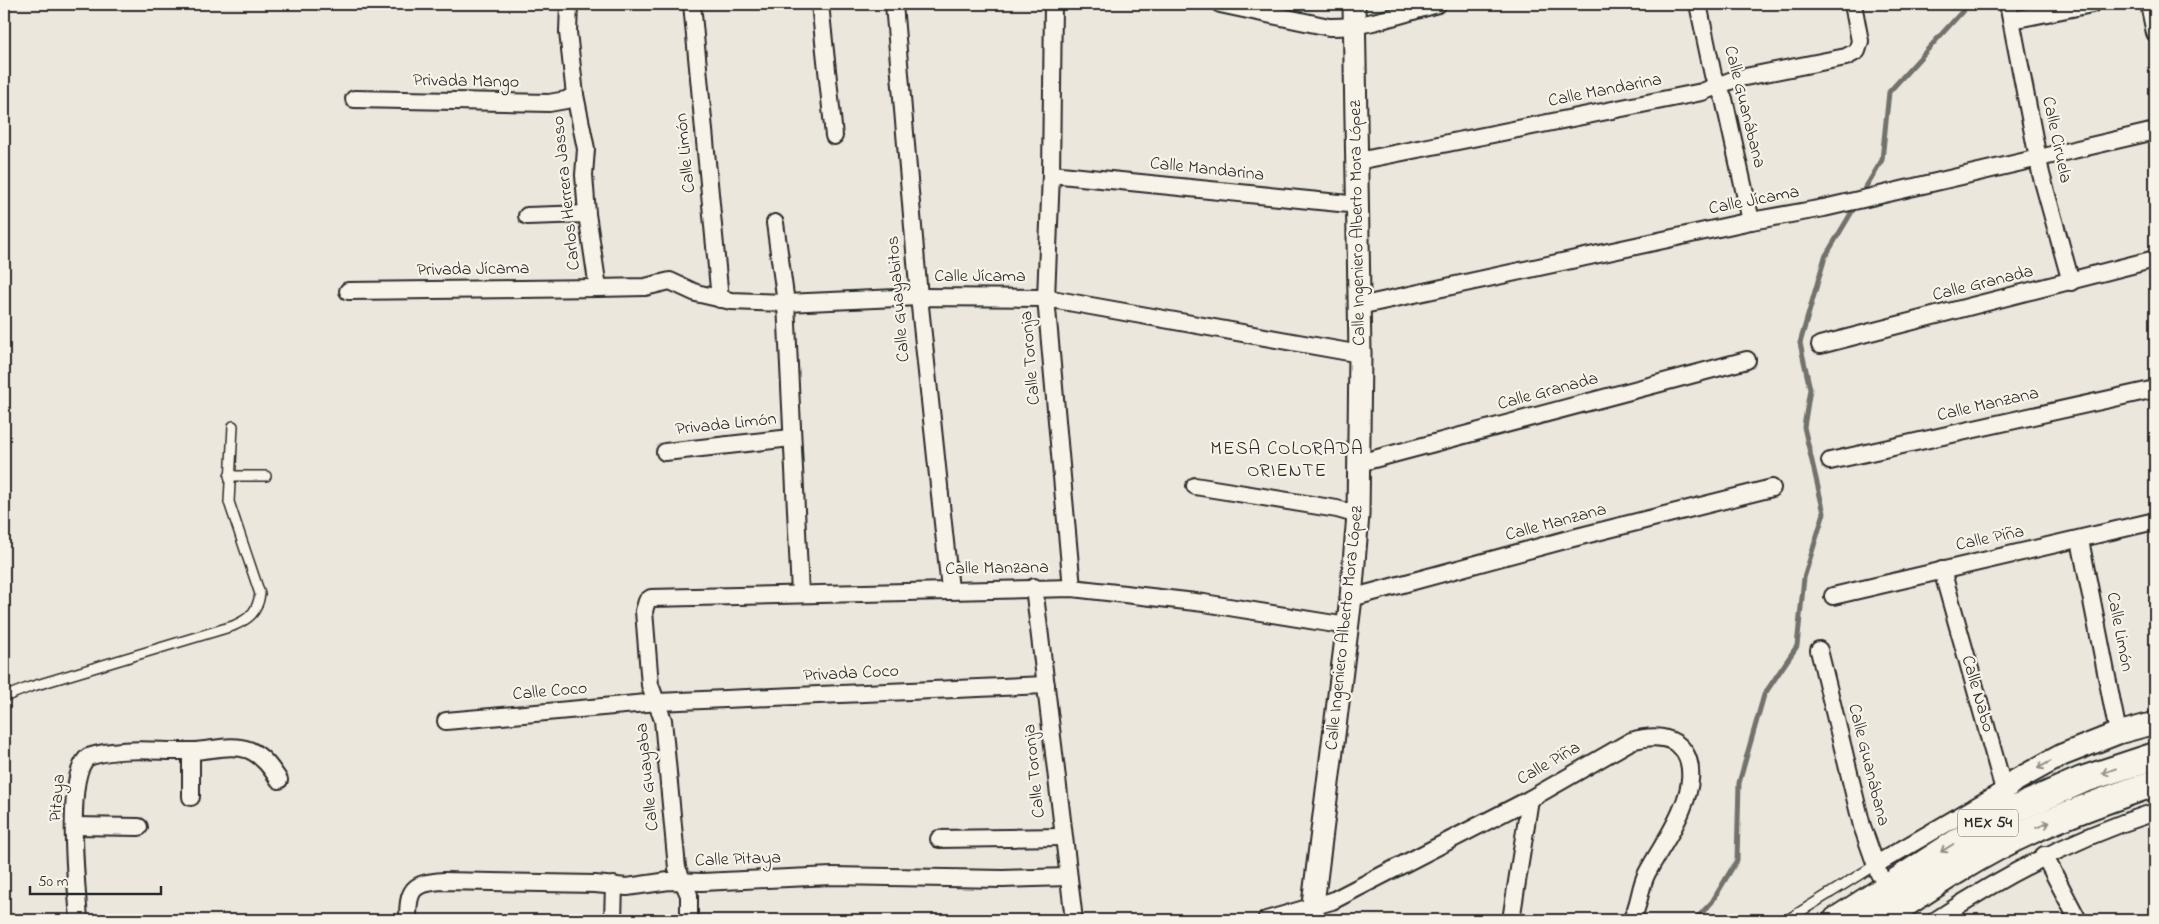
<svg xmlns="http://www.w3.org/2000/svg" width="2159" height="924" font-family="'Indie Flower',sans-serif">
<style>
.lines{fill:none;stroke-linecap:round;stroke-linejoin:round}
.stream{stroke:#72716c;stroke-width:5}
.service-casing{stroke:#2b2b2b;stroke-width:12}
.minor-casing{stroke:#2b2b2b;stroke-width:20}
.tertiary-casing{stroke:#2b2b2b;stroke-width:25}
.primary-casing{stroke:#2b2b2b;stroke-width:30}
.service{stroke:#f7f3e8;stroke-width:9}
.minor{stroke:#f7f3e8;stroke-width:16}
.tertiary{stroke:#f7f3e8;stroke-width:21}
.primary{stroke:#f7f3e8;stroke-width:26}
.oneway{stroke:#918f8a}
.labels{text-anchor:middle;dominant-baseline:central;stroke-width:4.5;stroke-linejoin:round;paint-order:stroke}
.shield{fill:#f7f3e8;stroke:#686764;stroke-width:1}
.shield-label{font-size:16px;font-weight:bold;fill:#2b2b2b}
.street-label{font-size:18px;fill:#2b2b2b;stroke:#f7f3e8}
.neighbourhood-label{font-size:19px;letter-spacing:1px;fill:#2b2b2b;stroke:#f7f3e8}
</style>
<rect width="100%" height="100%" fill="#ebe7dd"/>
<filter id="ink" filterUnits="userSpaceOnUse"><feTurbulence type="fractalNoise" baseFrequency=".02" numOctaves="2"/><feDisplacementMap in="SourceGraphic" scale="10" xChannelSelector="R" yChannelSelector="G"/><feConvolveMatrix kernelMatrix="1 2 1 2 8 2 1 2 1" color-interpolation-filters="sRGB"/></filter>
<g filter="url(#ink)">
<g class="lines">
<g class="stream">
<path d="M1861 195 1882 160 1889 92 1969 4"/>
<path d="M1695 920 1712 902 1737 860 1739 783 1764 695 1797 646 1804 578 1824 513 1804 427 1810 389 1800 343 1825 257 1856 205"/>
</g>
<g class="service-casing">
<g id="service">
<path d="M229 476H266"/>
<path d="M4 697 30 687 233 626C249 619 257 613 260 594L229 502 233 426"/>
<path d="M1787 920 1875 865"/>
</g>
</g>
<g class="minor-casing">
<g id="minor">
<path d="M569 4 568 32 575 95 586 149 584 175 587 214 598 288"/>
<path d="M692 4 720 299"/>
<path d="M820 4 834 136"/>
<path d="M894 4 919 297 950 589"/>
<path d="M1053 4 1051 174 1046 298 1072 588"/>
<path d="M1220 4 1329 27C1366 28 1403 13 1438 4"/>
<path d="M1698 4 1713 75 1724 99 1751 221"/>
<path d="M2008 4 2041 174 2071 282"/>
<path d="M2149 4 2155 33"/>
<path d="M2012 20 2092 4"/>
<path d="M354 99 549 103 566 100 575 95"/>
<path d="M1358 161 1702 92 1735 79 1846 57 1857 51 1860 41 1853 4"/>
<path d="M1051 174 1359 205"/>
<path d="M527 216 587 214"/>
<path d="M775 223 786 303 800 593"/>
<path d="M348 291 598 288 645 287 670 281 696 293 731 301 786 303 919 297 1046 298 1360 354"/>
<path d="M1359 306 1751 221 1824 208 2155 131"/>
<path d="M1820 345 2155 259"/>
<path d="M665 452 791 438"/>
<path d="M1830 461 2155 389"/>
<path d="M1359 463 1747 360"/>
<path d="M1195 486 1337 509 1358 515"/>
<path d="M2080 540 2118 733"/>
<path d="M1034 587 1074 920"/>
<path d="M1833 596 2155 521"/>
<path d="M1351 598 1565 540 1772 488"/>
<path d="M1819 650 1862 826 1879 874"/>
<path d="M446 721 658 702 1046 685"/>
<path d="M191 797V751"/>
<path d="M74 826 139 827"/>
<path d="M939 839 1063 837"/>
<path d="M2044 855 2078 920"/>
<path d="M1875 865 2004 790 1942 570"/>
<path d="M79 920C77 888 64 776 88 757 121 746 158 752 192 751 210 751 231 743 249 750 263 756 271 768 279 780"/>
<path d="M408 920C408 889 412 883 444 881L595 884 627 887 669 881 702 882 832 876 1003 879 1067 877"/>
<path d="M613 920 614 885"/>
<path d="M689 920V895L677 868 663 720 650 685 644 611 647 601 651 598 1072 588 1204 603 1347 626"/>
<path d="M1266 920 1332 901 1530 799 1631 741C1686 725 1702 764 1682 809 1673 832 1658 852 1647 873 1639 888 1640 906 1631 920"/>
<path d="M1511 920 1530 799"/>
<path d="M1936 920C2005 874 2076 837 2155 812"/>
</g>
</g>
<g class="tertiary-casing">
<g id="tertiary">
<path d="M1995 818 2004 790 2013 782 2062 755 2118 733 2155 723"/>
<path d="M1311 920 1351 598 1358 515 1360 354 1354 4"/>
</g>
</g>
<g class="primary-casing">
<g id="primary">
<path d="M1837 920 1995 818 2082 780 2155 756"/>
<path d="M1881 920C1929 887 1980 853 2034 829 2074 811 2114 797 2155 783"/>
</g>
</g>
<use href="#service" class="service"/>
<use href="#minor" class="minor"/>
<use href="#tertiary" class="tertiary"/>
<use href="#primary" class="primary"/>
</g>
<defs><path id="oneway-shaft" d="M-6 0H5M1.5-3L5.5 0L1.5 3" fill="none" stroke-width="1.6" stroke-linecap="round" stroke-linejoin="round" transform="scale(1.25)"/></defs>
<g class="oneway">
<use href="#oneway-shaft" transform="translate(2044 765) rotate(152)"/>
<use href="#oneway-shaft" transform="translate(2109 771) rotate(160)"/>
<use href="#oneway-shaft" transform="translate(2043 825) rotate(-22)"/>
<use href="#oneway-shaft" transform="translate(1947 848) rotate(148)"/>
</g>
</g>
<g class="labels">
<rect class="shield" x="1958" y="809.5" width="60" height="27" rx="4"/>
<g class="shield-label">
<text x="1988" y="823">MEX 54</text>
</g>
<g class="street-label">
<text transform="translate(466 82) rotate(1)">Privada Mango</text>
<text transform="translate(1605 91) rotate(-11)">Calle Mandarina</text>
<text transform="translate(1744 107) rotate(76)">Calle Guanábana</text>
<text transform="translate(2056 140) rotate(78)">Calle Ciruela</text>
<text transform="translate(686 153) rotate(-96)">Calle Limón</text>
<text transform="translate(1207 170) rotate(6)">Calle Mandarina</text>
<text transform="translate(567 193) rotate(-96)">Carlos Herrera Jasso</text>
<text transform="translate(1754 201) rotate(-11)">Calle Jícama</text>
<text transform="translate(1358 223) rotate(-91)">Calle Ingeniero Alberto Mora López</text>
<text transform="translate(473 270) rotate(-1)">Privada Jícama</text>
<text x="980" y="277">Calle Jícama</text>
<text transform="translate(1983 284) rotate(-14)">Calle Granada</text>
<text transform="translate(899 299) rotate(-95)">Calle Guayabitos</text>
<text transform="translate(1031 358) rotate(-95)">Calle Toronja</text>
<text transform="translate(1548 392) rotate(-15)">Calle Granada</text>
<text transform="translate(1988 405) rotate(-13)">Calle Manzana</text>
<text transform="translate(726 425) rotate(-6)">Privada Limón</text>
<text transform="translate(1556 523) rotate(-15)">Calle Manzana</text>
<text transform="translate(1990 539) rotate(-12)">Calle Piña</text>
<text transform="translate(997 569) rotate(-1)">Calle Manzana</text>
<text transform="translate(1345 628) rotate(-84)">Calle Ingeniero Alberto Mora López</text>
<text transform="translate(2119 632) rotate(79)">Calle Limón</text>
<text transform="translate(851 674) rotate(-3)">Privada Coco</text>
<text transform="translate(550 692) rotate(-5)">Calle Coco</text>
<text transform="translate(1977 694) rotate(74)">Calle Nabo</text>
<text transform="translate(1549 764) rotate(-30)">Calle Piña</text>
<text transform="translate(1868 765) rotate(76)">Calle Guanábana</text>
<text transform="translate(1035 771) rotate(-96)">Calle Toronja</text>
<text transform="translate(648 777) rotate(-96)">Calle Guayaba</text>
<text transform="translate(58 798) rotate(-85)">Pitaya</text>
<text transform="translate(738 860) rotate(-2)">Calle Pitaya</text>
</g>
<g class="neighbourhood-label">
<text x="1287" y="449">MESA COLORADA<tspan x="1287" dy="22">ORIENTE</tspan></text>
</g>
</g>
<rect width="2159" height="924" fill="none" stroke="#f7f3e8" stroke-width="20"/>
<rect x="10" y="10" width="2139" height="904" fill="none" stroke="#2b2b2b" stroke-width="2" filter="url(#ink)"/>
<path d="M30 886v8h131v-8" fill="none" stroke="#2b2b2b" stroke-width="2.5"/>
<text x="38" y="886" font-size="15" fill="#2b2b2b" stroke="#f7f3e8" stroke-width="4" paint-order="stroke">50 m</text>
</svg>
